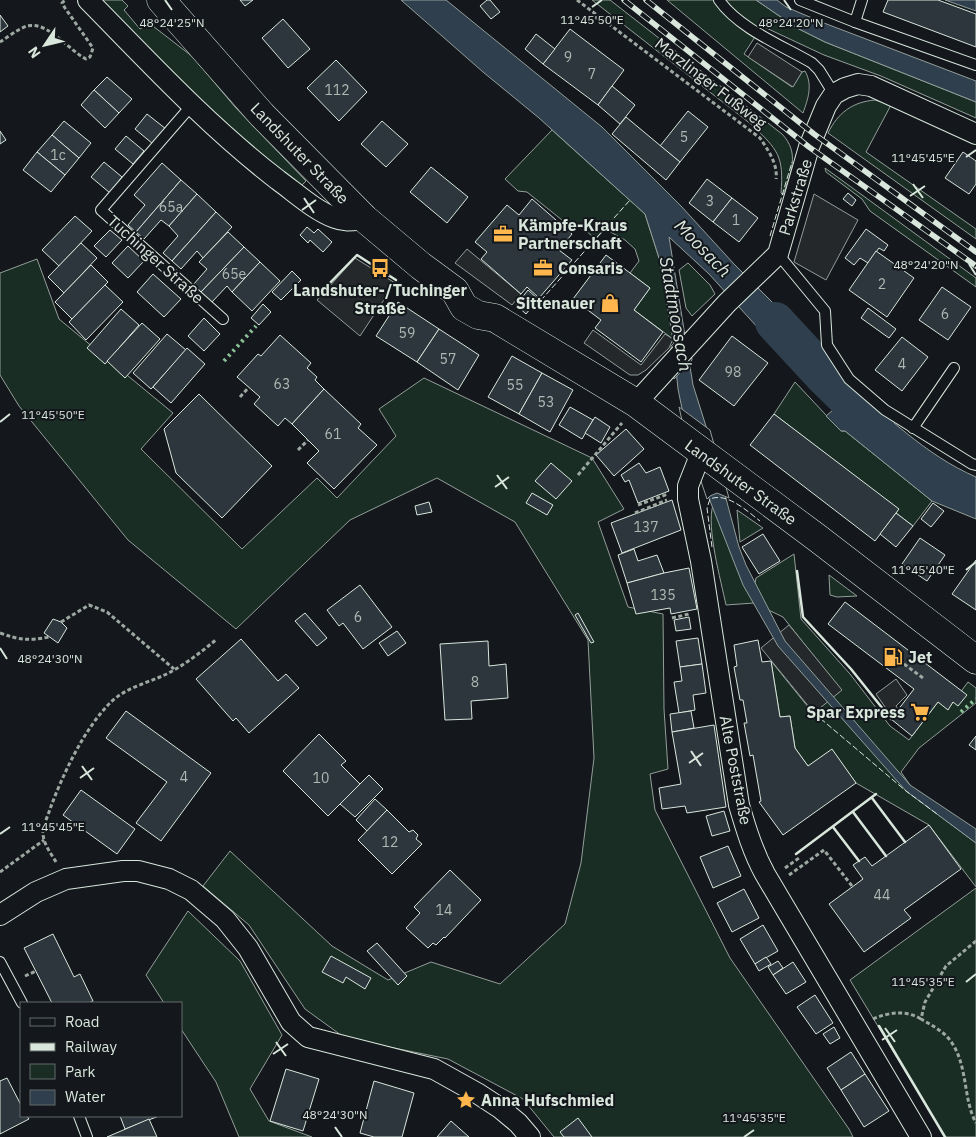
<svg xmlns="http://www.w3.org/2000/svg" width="976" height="1137" font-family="'IBM Plex Sans',sans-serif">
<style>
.green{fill:#1a2d24;stroke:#939e99}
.parking{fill:#24282b;stroke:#939e99}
.water{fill:#2f3f4d;stroke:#939e99}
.pier{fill:#14181c;stroke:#939e99}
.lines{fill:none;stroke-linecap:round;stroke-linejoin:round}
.river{stroke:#2f3f4d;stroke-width:40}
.building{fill:#2c363c;stroke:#d8e6dc}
.lane-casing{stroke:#d8e6dc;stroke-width:12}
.street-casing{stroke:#d8e6dc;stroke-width:22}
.secondary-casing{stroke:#d8e6dc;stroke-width:29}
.path{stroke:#9da8a2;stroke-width:3;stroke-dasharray:4 2.5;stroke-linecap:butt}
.lane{stroke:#14181c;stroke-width:10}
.street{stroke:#14181c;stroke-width:20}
.secondary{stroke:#14181c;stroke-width:28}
.rail-casing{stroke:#d8e6dc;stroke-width:5.5}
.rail{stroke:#14181c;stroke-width:4;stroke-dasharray:11;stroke-linecap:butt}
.hedge{stroke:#8ac095;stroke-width:4;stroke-dasharray:2.5 4;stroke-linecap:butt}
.fence{stroke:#d8e6dc;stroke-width:1;stroke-dasharray:6 2.5;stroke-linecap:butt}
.wall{stroke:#d8e6dc;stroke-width:2.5}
.ticks{fill:none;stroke:#d8e6dc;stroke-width:2}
.labels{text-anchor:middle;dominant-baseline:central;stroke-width:4;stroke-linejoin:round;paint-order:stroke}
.number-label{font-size:14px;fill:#adbab4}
.street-label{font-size:16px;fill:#d8e6dc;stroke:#14181c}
.poi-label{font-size:16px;font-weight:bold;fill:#d8e6dc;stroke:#14181c;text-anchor:start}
.water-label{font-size:18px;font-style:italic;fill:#d8e6dc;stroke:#14181c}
.ticks-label{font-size:12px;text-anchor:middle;fill:#d8e6dc;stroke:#14181c;stroke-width:4;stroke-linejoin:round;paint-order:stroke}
</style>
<rect width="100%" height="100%" fill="#14181c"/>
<g class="green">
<path d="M101 0H122L128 6 124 10 140 29 149 23 193 57 235 107 306 181 300 187 258 153 199 100Z"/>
<path d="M592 0H610L782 134C800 153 791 172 783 195L781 193C784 156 778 150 752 125Z"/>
<path d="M667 0H756L797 28 825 42 976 102V118L881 76 824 55 762 26 744 54 792 87 802 72 805 71C813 85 808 99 803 113Z"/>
<path d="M875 100 891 105 866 152 976 229V239L828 133C838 113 852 102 875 100Z"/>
<path d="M552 130 645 214 660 261 673 339 634 310 650 288 630 273 639 261 635 249 625 240 605 229 590 245 589 243 593 237 583 228 567 224 527 192 518 191 505 179Z"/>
<path d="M825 168 976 278V287L870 211 862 199 826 172Z"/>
<path d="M37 259 59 319 173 413 141 449 242 549 317 478 337 498 396 436 379 409 424 378 592 458 624 509 598 522 628 607 663 614 664 709 668 769 650 774 655 810 730 958 849 1129 853 1137H554L523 1099 448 1059 345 1038 305 1009 249 925 203 886 230 851 332 946 388 980 431 962 500 984 565 924 581 863 594 758 588 640 515 522 437 478 350 520 236 629 128 540 19 406 0 375V273Z"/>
<path d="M688 263 710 285 715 294 692 316 686 308 679 270Z"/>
<path d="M795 382 841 431H845L932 501 913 526 896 513 898 509 774 414Z"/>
<path d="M713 505 744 585 755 583 756 578 794 554 801 619 850 674 890 726 909 740 938 702 948 709 968 682 976 688V703L919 748 901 772 910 785 937 814 976 843V887L929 825 856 783 832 750 808 766 795 748 790 716 780 717 771 661 813 713 841 690 783 617 754 603 726 605C721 581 706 527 713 505Z"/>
<path d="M737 510 763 528 740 542Z"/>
<path d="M829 575 857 596 837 597 830 595Z"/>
<path d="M976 888V1137H945L850 980Z"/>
<path d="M188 911 240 961 282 1035 250 1089 269 1121 312 1137H239L216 1082 181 1029V1003H164L146 975Z"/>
</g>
<g class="parking">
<path d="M757 43 802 72 793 87 748 57Z"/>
<path d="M814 194 858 220 826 280 794 262Z"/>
<path d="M467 249 521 294 512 305 455 263Z"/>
<path d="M355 258 395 283 360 336 317 300Z"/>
<path d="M593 330 641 365 665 334 673 339 669 348 646 370 638 375H630L584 343Z"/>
<path d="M789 625 842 690 814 713 761 648Z"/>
<path d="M896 679 907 695 896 706 898 709 890 714 876 694Z"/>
</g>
<g class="water">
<path d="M401 0H446L602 127 681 206 734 264 822 352 799 373 709 274 669 237 693 385 710 439 739 547 746 565 785 641 910 785 976 829V843L906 791 778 646 743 585 703 483 687 433 678 389 673 339 660 261 645 214 539 118 483 72Z"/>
<path d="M756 0H777L786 7 824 23 976 81V102L825 42 797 28Z"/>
<path d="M945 0H976V11Z"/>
<path d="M843 379C885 414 925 455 976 477V519L932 501 845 431H841L826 416 834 409 824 397Z"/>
</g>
<g class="pier">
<path d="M687 331 692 360 674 379 671 346Z"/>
<path d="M679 407 710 430 729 498 717 493 710 496 707 499 685 434Z"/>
</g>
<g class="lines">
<path class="river" d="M775 322 824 375 874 424"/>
</g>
<g class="building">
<path d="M240 0H253L245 6Z"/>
<path d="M487 0H490L500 12 491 19 480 6Z"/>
<path d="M888 0H938L976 14V47L883 12Z"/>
<path d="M0 15 8 26 0 32Z"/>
<path d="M283 19 310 49 288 68 262 38Z"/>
<path d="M570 29 624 70 598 105 543 64Z"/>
<path d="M536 34 555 49 543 64 525 49Z"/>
<path d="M336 60 367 92 339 121 307 88Z"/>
<path d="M107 77 132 99 119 113 94 90Z"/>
<path d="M612 86 635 105 620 124 598 105Z"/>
<path d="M94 90 119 113 105 128 81 105Z"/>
<path d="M688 111 708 127 680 162 660 146Z"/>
<path d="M147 114 166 129 153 144 135 129Z"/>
<path d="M626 117 680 162 666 180 612 134Z"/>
<path d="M64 121 91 143 79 158 52 135Z"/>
<path d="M382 121 408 144 386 167 361 144Z"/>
<path d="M0 131 6 140 0 144Z"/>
<path d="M52 135 79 158 65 175 37 152Z"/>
<path d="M126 136 144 151 133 164 115 149Z"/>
<path d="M37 152 65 175 51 192 23 170Z"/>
<path d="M963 152 976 161V184L969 194 945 178Z"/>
<path d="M104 162 122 177 110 193 91 177Z"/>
<path d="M162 163 181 180 136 232 128 225 145 205 134 195Z"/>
<path d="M431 167 468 197 447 223 410 192Z"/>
<path d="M707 179 732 198 713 222 689 203Z"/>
<path d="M181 180 197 194 169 226 161 220 144 239 136 232Z"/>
<path d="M848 193 856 200 852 206 843 199Z"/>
<path d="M197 194 216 212 172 261 163 253 178 236 169 226Z"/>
<path d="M732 198 758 218 739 242 713 222Z"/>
<path d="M532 199 572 234 559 250 572 260 539 298 527 287 521 294 481 259 487 252 475 242 507 205 519 215Z"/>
<path d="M216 212 232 227 203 258 197 251 181 269 172 261Z"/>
<path d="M75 216 92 231 59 266 42 250Z"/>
<path d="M307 227 314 233 318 229 332 242 323 252 310 240 308 243 300 235Z"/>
<path d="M866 229 888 245 884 251 879 248 868 263 860 258 854 265 845 258Z"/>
<path d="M110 230 122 240 106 257 94 246Z"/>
<path d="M228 232 244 247 201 292 193 285 207 269 199 262Z"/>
<path d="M81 243 97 258 64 293 48 277Z"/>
<path d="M128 246 144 261 128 278 112 263Z"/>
<path d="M244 247 260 262 232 292 227 286 211 303 201 292Z"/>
<path d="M876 251 914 278 887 317 849 290Z"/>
<path d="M606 255 650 288 634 310 663 332 641 362 595 328 601 320 573 299Z"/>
<path d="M260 262 280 281 252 311 232 292Z"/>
<path d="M91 265 108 282 72 319 55 302Z"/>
<path d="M292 271 301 280 281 300 272 292Z"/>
<path d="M153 274 181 299 164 317 137 292Z"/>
<path d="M105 285 123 302 86 340 69 322Z"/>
<path d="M942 287 971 307 948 340 919 320Z"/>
<path d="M528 290 538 299 526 314 516 305Z"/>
<path d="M398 302 439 329 417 362 376 336Z"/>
<path d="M263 304 271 312 259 325 251 318Z"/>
<path d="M868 308 896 329 889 338 861 318Z"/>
<path d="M121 309 139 325 105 364 87 348Z"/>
<path d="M204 318 220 334 204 351 188 336Z"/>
<path d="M142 323 160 339 125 378 107 361Z"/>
<path d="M439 329 479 355 458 390 417 362Z"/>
<path d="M167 334 186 350 151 389 133 373Z"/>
<path d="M280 335 311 363 307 368 317 377 315 380 324 389 292 424 285 418 278 426 254 404 260 397 237 377 258 354 261 356Z"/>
<path d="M732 336 768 363 734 406 699 380Z"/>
<path d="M902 337 928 357 902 391 875 370Z"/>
<path d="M187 348 205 364 171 403 153 387Z"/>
<path d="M512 356 542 373 519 414 488 397Z"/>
<path d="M542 373 573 390 550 432 519 414Z"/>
<path d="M324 389 361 424 358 428 377 445 334 489 307 463 319 451 292 424Z"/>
<path d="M199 394 272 466 222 518 176 473 164 429Z"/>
<path d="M570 407 593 420 582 439 559 425Z"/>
<path d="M774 414 899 509 875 541 750 445Z"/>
<path d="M595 417 610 427 601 443 585 433Z"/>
<path d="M626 429 644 449 614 476 596 455Z"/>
<path d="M551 463 572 481 556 499 535 481Z"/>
<path d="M639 463 646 473 660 467 669 491 638 503 629 480 625 482 621 475Z"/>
<path d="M532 493 553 505 547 515 526 503Z"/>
<path d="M672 500 681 530 622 553 611 523Z"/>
<path d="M429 502 432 512 417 515 415 506Z"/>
<path d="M933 503 944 511 931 527 921 519Z"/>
<path d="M896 513 913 526 896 547 880 534Z"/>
<path d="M763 534 780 561 759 574 742 547Z"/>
<path d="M920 538 945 555 927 581 902 564Z"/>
<path d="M634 549 638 561 657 555 664 573 627 583 618 555Z"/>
<path d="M976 560V610L952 594Z"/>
<path d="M689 568 697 609 671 614 670 608 636 614 627 583 664 573Z"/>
<path d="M360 585 392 627 363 649 343 623 339 626 327 610Z"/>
<path d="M845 602 967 695 958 706 953 702 948 710 938 702 912 736 891 719 914 689 828 624Z"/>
<path d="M305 613 327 638 317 646 295 621Z"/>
<path d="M578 613 594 642 591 643 575 615Z"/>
<path d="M689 617 691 629 676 631 674 620Z"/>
<path d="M53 619 61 622 67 628 58 643 44 633Z"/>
<path d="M397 631 406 643 388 656 379 643Z"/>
<path d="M698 638 702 664 680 667 676 641Z"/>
<path d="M241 639 278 681 286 674 299 688 249 733 236 718 233 721 196 679Z"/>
<path d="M758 640 762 662 771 661 780 717 790 716 795 748 808 766 832 749 856 783 783 835 759 802 761 801 753 755 750 756 744 723H747L743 700H740L734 667 737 666 734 645Z"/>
<path d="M488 641 489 666 506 664 508 698 471 701 472 719 445 720 440 644Z"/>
<path d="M702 664 706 693 693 695 695 710 679 713 674 682 682 681 680 667Z"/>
<path d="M126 711 211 773 161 841 136 823 167 782 106 738Z"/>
<path d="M691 711 694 728 672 732 670 714Z"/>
<path d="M714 725 726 807 687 813 685 806 662 809 659 788 681 784 672 732Z"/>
<path d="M319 734 346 761 341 765 360 784 328 816 283 771Z"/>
<path d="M976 736V750L969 745Z"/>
<path d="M369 775 383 789 355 817 340 804Z"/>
<path d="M81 790 135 829 117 854 63 815Z"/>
<path d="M375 799 387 810 367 831 356 820Z"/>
<path d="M387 810 409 832 413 830 418 835 416 839 422 844 392 874 358 840Z"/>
<path d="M724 811 730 831 712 836 706 816Z"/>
<path d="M929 825 961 869 904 910 911 918 864 952 829 904 863 879 853 865 865 857 872 866Z"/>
<path d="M728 846 741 876 713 888 700 857Z"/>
<path d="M450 870 481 900 445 938 444 937 436 945 433 943 428 948 406 928 420 913 414 907Z"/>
<path d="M744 889 759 918 732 932 717 903Z"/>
<path d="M763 925 778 951 755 964 740 939Z"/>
<path d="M53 934 74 977 80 974 93 1001 89 1003H52L24 948Z"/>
<path d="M377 943 407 976 398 985 367 951Z"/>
<path d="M331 956 371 978 365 989 346 977 343 983 322 972Z"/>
<path d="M766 957 771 964 759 971 755 964Z"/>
<path d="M778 961 783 968 773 975 768 967Z"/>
<path d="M793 962 806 982 786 994 773 975Z"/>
<path d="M815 995 833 1023 816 1034 797 1007Z"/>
<path d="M834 1027 840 1038 830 1044 823 1034Z"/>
<path d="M851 1052 865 1074 841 1090 827 1068Z"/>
<path d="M286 1069 319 1079 303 1131 270 1121Z"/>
<path d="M865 1074 889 1111 864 1127 841 1090Z"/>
<path d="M7 1078 21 1105V1116H27L29 1119 0 1134V1081Z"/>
<path d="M374 1081 414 1093 402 1137H374L360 1133Z"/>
<path d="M120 1116H159L125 1129Z"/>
<path d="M578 1118 592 1137H564L560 1132Z"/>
<path d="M149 1119 157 1137H107Z"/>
<path d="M451 1121 469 1137H437Z"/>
</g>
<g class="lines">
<g class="lane-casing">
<g id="lane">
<path d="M719 0C738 28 783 46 812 63L819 70 834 94"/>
<path d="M800 0 855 22"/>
<path d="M862 0 855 22 976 65"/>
<path d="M191 106 101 210 223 319"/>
<path d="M778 254 825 311 827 345 849 379 885 410 972 464 976 465"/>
<path d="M913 428 954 368"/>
<path d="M0 962 22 1003"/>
<path d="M79 1116 87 1137"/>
</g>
</g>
<g class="street-casing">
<g id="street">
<path d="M88 0C150 63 208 126 278 180 296 193 314 210 335 218 345 222 354 220 365 219"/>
<path d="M636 403 727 303 778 254 809 147 826 106 834 94 845 88 858 84 871 86 976 134"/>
<path d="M701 453 688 486V499L701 561 739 805C746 829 753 852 765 874L921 1137"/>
<path d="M0 915 36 892 66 879 123 871H138L169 879 191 890 225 919 248 948 291 1022 308 1037 434 1069 477 1093 500 1108 518 1123 530 1137"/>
</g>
</g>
<g class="secondary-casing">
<path id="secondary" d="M161 0 262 115 365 219 421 266 455 291 464 307 478 315 495 318 636 403 816 537 976 660"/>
</g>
<g class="path">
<path d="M577 0 760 138C768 150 778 164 776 179"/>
<path d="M0 42C8 37 18 29 27 26 48 21 67 49 86 59L90 57 93 48 65 8 62 3 65 0"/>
<path d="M240 397 249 387"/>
<path d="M298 450 308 440"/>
<path d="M578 475 622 423"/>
<path d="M638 505 668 494"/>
<path d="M635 513 667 500"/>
<path d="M672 618 689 614"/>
<path d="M61 622 89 605 107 612 174 669"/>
<path d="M0 633C19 640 29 641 49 637"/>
<path d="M904 664 923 678"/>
<path d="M56 862C50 852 42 842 43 830 44 823 48 816 50 809 63 774 84 729 110 703 124 689 143 684 160 677 181 668 200 653 217 639"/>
<path d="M785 868 799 858"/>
<path d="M0 872 44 840"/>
<path d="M789 875 824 850 852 886"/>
<path d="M976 941 946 966 925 1002 921 1019C933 1026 945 1032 952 1043 968 1067 963 1099 976 1123"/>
<path d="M25 976 36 971"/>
<path d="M873 1019C889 1012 906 1010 921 1019"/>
</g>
<use href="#lane" class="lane"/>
<use href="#street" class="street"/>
<use href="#secondary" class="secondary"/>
<g class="rail-casing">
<g id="rail">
<path d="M624 0 809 147 976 266"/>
<path d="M646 0 814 134 976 252"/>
</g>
</g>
<use href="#rail" class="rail"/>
<g class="hedge">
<path d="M224 361 256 326"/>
<path d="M961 712 976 699"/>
</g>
<g class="fence">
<path d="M770 236 792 162"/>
<path d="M535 307 630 200"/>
<path d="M712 547 707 508 710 499C727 492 747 511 760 521"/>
<path d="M814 713 906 791 937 814"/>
</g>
<g class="wall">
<path d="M325 288 357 255 396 280"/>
<path d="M797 571 803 617 851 669 891 719"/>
<path d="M872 798 905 842"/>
<path d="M853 812 886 856"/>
<path d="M833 827 859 861"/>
<path d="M796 854 876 794"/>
<path d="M879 1026 945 1137"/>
</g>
</g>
<path class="ticks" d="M165 0 172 10M784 0 791 10M592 7 602 0M966 157 976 150M913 184 923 198M910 196 925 186M304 198 314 213M302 210 316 200M969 264 976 275M0 422 10 414M497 475 507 489M495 487 509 477M966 570 976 562M0 648 7 659M691 751 701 766M689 763 703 753M82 766 92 780M80 778 94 768M0 834 10 827M966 982 976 974M885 1028 895 1042M882 1040 897 1030M276 1042 286 1056M273 1054 288 1044M335 1127 342 1137M744 1137 754 1130"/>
<defs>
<g id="office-bare" transform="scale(1.5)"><path d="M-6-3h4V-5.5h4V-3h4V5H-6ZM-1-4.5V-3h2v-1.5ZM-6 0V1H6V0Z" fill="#ffb74d" stroke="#14181c" stroke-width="2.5" paint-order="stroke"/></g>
<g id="bus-bare" transform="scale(1.5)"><path d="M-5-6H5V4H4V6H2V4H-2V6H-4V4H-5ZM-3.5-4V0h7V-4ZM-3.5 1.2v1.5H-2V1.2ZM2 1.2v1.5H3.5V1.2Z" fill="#ffb74d" stroke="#14181c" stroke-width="2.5" paint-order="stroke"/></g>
<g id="shop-bare" transform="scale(1.5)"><path d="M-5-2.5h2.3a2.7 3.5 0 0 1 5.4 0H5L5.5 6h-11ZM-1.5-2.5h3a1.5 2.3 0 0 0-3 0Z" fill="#ffb74d" stroke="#14181c" stroke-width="2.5" paint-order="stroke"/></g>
<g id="fuel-bare" transform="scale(1.5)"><path d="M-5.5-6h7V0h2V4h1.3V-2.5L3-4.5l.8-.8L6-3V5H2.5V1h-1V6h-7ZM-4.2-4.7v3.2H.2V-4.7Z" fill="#ffb74d" stroke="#14181c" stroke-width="2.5" paint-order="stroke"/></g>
<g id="supermarket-bare" transform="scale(1.5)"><path d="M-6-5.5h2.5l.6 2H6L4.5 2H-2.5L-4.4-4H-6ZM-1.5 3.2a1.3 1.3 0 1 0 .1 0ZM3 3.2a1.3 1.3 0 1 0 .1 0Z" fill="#ffb74d" stroke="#14181c" stroke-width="2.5" paint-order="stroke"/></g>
<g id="sight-bare" transform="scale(1.5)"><path d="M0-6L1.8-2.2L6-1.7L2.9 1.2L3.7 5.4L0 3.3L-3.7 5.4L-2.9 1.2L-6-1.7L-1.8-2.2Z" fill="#ffb74d" stroke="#14181c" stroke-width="2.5" paint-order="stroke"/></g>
</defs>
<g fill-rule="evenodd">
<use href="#office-bare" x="503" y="234"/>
<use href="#bus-bare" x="380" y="268"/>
<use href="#office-bare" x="543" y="268"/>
<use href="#shop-bare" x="610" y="303"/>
<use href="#fuel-bare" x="893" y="657"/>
<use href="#supermarket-bare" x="920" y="712"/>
<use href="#sight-bare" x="466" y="1100"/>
</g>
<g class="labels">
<g class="number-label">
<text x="568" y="57">9</text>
<text x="592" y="74">7</text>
<text x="337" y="90">112</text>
<text x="684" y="137">5</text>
<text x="58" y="155">1c</text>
<text x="710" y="201">3</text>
<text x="171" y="207">65a</text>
<text x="736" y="220">1</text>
<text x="234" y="274">65e</text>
<text x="882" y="284">2</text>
<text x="945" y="314">6</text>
<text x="407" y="333">59</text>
<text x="448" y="359">57</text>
<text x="902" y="364">4</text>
<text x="733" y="372">98</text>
<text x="282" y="384">63</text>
<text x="515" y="385">55</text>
<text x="546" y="402">53</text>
<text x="333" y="434">61</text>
<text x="646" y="527">137</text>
<text x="663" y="595">135</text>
<text x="358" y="617">6</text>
<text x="475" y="682">8</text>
<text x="184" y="777">4</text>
<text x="321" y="778">10</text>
<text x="390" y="842">12</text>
<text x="882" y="895">44</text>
<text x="444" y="910">14</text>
</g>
<g class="street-label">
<text transform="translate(711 83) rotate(38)">Marzlinger Fußweg</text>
<text transform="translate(300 153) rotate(46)">Landshuter Straße</text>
<text transform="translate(795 197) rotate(-73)">Parkstraße</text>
<text transform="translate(156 259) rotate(42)">Tuchinger Straße</text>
<text transform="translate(741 482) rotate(36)">Landshuter Straße</text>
<text transform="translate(736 770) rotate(79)">Alte Poststraße</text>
</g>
<g class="poi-label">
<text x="518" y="225">Kämpfe-Kraus<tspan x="518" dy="18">Partnerschaft</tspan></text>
<text x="558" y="268">Consaris</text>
<text x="380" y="290" text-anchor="middle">Landshuter-/Tuchinger<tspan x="380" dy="18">Straße</tspan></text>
<text x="595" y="303" text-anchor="end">Sittenauer</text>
<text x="908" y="657">Jet</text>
<text x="905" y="712" text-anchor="end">Spar Express</text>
<text x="481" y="1100">Anna Hufschmied</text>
</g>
<g class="water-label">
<text transform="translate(703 248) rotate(46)">Moosach</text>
<text transform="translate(676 314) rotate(80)">Stadtmoosach</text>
</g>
</g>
<g class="ticks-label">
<text x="592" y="24">11°45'50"E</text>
<text x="172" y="27">48°24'25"N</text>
<text x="791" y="27">48°24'20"N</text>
<text x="923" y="162">11°45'45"E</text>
<text x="926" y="269">48°24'20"N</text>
<text x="53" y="419">11°45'50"E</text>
<text x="923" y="574">11°45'40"E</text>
<text x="50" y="663">48°24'30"N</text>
<text x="53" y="831">11°45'45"E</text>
<text x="923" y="986">11°45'35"E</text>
<text x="335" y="1119">48°24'30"N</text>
<text x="754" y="1122">11°45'35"E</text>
</g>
<rect x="20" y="1002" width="162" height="115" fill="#14181c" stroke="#626a69"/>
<rect x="30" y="1018" width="25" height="8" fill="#14181c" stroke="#626a69"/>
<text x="65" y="1027" font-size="15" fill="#d8e6dc">Road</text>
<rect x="30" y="1043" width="25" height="8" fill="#d8e6dc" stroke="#626a69"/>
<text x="65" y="1052" font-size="15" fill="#d8e6dc">Railway</text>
<rect x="30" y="1064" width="25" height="15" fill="#1a2d24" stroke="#626a69"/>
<text x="65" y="1077" font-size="15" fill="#d8e6dc">Park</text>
<rect x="30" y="1090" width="25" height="15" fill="#2f3f4d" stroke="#626a69"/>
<text x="65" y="1102" font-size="15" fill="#d8e6dc">Water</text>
<g transform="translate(45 45) rotate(235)" stroke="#14181c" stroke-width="4" paint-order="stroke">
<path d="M0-4L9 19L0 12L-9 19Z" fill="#d8e6dc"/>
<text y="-8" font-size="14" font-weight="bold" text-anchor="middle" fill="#d8e6dc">N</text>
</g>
</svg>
